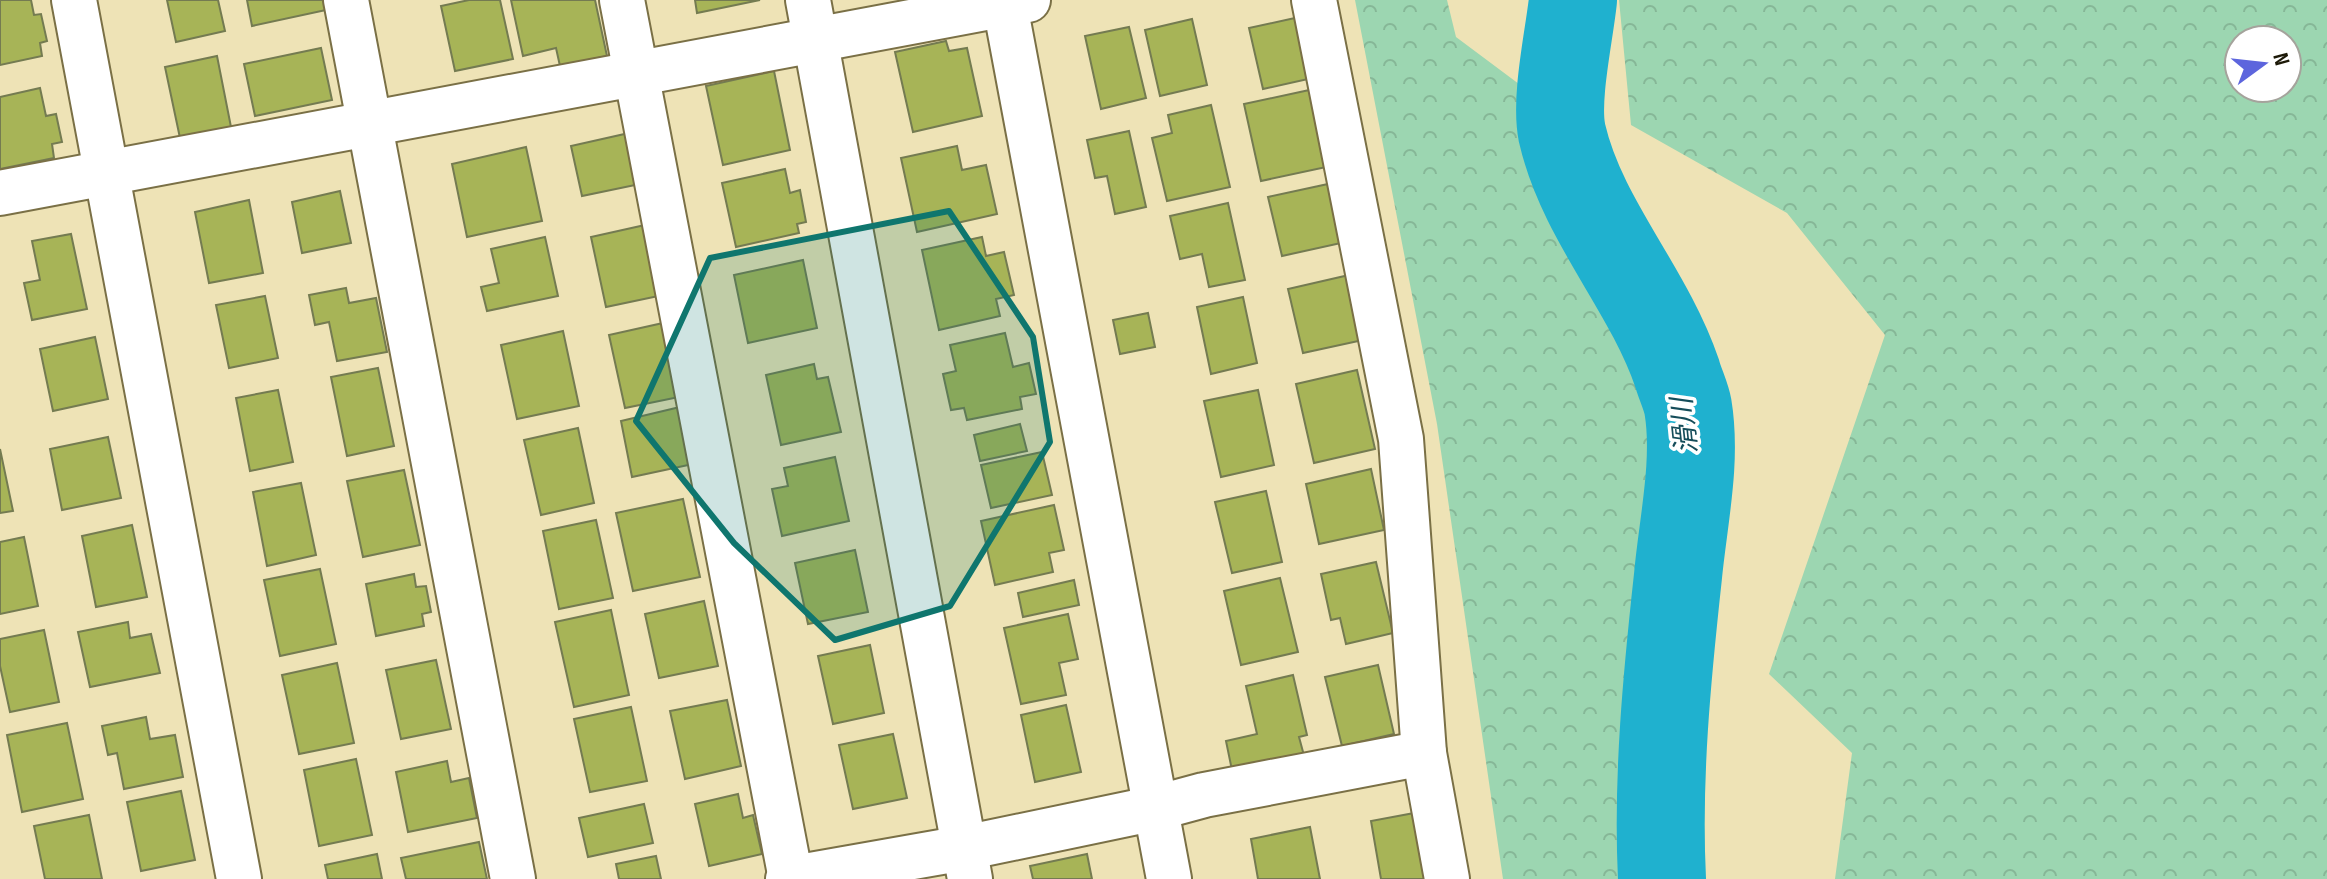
<svg xmlns="http://www.w3.org/2000/svg" width="2327" height="879" font-family="'Sofia Sans Condensed','Noto Sans JP',sans-serif">
<style>
.forest{fill:url(#forest-crowns);fill-rule:evenodd}
.lines{fill:none;stroke-linecap:round;stroke-linejoin:round}
.river{stroke:#1fb1cf;stroke-width:88}
.building{fill:#a7b457;stroke:#747b51;stroke-width:2}
.minor-casing{stroke:#7a7046;stroke-width:48}
.tertiary-casing{stroke:#7a7046;stroke-width:48}
.minor{stroke:#fff;stroke-width:44}
.tertiary{stroke:#fff;stroke-width:44}
.marked{fill:#0f766e;fill-opacity:0.2;stroke:#0f766e;stroke-width:6;stroke-linejoin:round}
.labels{text-anchor:middle;dominant-baseline:central;stroke-width:7;stroke-linejoin:round;paint-order:stroke}
.water-label{font-size:28px;font-style:italic;fill:#154d5a;stroke:#fff}
</style>
<defs>
<pattern id="forest-crowns" width="20" height="18" patternUnits="userSpaceOnUse" patternTransform="scale(2)"><rect width="20" height="18" fill="#9cd6b1"/><path d="M2 6a3 3 0 1 1 6 0M12 15a3 3 0 1 1 6 0" fill="none" stroke="#86b797"/></pattern>
</defs>
<rect width="100%" height="100%" fill="#eee3b6"/>
<g class="forest">
<path d="M1355 0H1447L1456 37 1559 114 1695 385 1654 728 1658 879H1503L1437 424Z"/>
<path d="M1619 0H2327V879H1835L1852 753 1769 674 1885 335 1787 213 1631 125ZM2287 40V88H2239V40Z"/>
</g>
<g class="lines">
<path class="river" d="M1573 0C1569 37 1555 98 1562 133 1582 220 1648 288 1677 373 1680 384 1686 396 1688 407 1697 462 1683 522 1678 576 1667 676 1657 779 1662 879"/>
</g>
<g class="building">
<path d="M0 0H31L34 15 41 14 47 41 40 43 42 56 0 65Z"/>
<path d="M167 0H218L225 31 176 42Z"/>
<path d="M247 0H323L326 10 252 26Z"/>
<path d="M469 0H500L513 59 455 71 441 6Z"/>
<path d="M511 0H595L607 56 560 66 556 48 523 56Z"/>
<path d="M695 0H760L697 13Z"/>
<path d="M1313 14 1326 75 1263 89 1249 28Z"/>
<path d="M1192 19 1207 85 1160 96 1145 30Z"/>
<path d="M1129 27 1146 98 1101 109 1085 36Z"/>
<path d="M946 41 949 51 967 48 982 116 913 132 895 52Z"/>
<path d="M321 48 332 100 255 116 244 64Z"/>
<path d="M217 56 231 127 180 138 165 67Z"/>
<path d="M774 71 790 150 723 165 706 86Z"/>
<path d="M40 88 46 116 56 114 62 142 52 144 54 158 0 169V97Z"/>
<path d="M1314 89 1331 166 1261 181 1244 104Z"/>
<path d="M1211 105 1230 187 1167 201 1152 138 1172 133 1168 115Z"/>
<path d="M1129 131 1146 207 1115 214 1107 176 1095 178 1087 140Z"/>
<path d="M629 133 640 184 582 196 571 146Z"/>
<path d="M957 146 962 170 986 165 997 214 917 232 901 158Z"/>
<path d="M526 147 542 221 467 237 452 164Z"/>
<path d="M785 169 790 193 800 190 806 222 797 224 799 233 736 247 722 183Z"/>
<path d="M1328 184 1341 243 1282 256 1268 197Z"/>
<path d="M340 191 351 243 302 253 292 202Z"/>
<path d="M249 200 263 273 209 283 195 212Z"/>
<path d="M1228 203 1245 280 1209 287 1202 254 1180 259 1170 216Z"/>
<path d="M654 223 668 294 606 307 591 237Z"/>
<path d="M71 234 87 309 32 320 24 283 40 280 32 241Z"/>
<path d="M545 237 558 296 487 311 481 287 499 283 491 249Z"/>
<path d="M982 237 986 256 1004 252 1014 295 996 299 1000 316 939 330 922 250Z"/>
<path d="M803 260 817 328 748 343 734 275Z"/>
<path d="M1349 275 1363 340 1303 353 1288 289Z"/>
<path d="M346 288 349 303 376 298 387 352 337 361 329 322 315 325 309 295Z"/>
<path d="M265 296 278 358 229 368 216 305Z"/>
<path d="M1243 297 1257 363 1211 374 1197 307Z"/>
<path d="M1148 313 1155 347 1120 354 1113 320Z"/>
<path d="M663 323 679 397 625 408 609 335Z"/>
<path d="M563 331 579 406 517 419 501 345Z"/>
<path d="M1005 333 1013 367 1029 363 1036 394 1020 397 1022 409 967 420 964 408 951 410 943 374 956 371 950 345Z"/>
<path d="M95 337 108 399 53 411 40 349Z"/>
<path d="M814 364 817 379 828 377 841 432 781 445 766 375Z"/>
<path d="M378 368 394 446 347 456 331 377Z"/>
<path d="M1357 370 1375 449 1314 463 1296 384Z"/>
<path d="M278 390 293 462 250 471 236 398Z"/>
<path d="M1258 390 1274 465 1221 477 1204 401Z"/>
<path d="M680 407 693 464 632 477 621 421Z"/>
<path d="M1020 424 1027 451 980 461 974 435Z"/>
<path d="M578 428 594 503 541 515 524 440Z"/>
<path d="M108 437 121 498 62 510 50 449Z"/>
<path d="M0 449 13 511 0 513Z"/>
<path d="M1042 452 1052 495 991 508 981 465Z"/>
<path d="M835 457 849 521 782 536 772 489 788 486 784 468Z"/>
<path d="M1371 469 1384 530 1319 544 1306 484Z"/>
<path d="M404 470 420 545 363 557 347 481Z"/>
<path d="M301 483 316 555 267 566 253 492Z"/>
<path d="M1266 491 1282 562 1232 573 1215 502Z"/>
<path d="M683 499 700 577 633 591 616 513Z"/>
<path d="M1054 505 1064 550 1049 553 1053 572 995 585 981 521Z"/>
<path d="M596 520 613 598 559 609 543 531Z"/>
<path d="M132 525 147 597 96 607 82 536Z"/>
<path d="M24 537 38 606 0 614V542Z"/>
<path d="M855 550 868 612 808 624 795 563Z"/>
<path d="M1376 562 1393 633 1346 644 1340 618 1331 620 1321 574Z"/>
<path d="M320 569 336 644 280 656 264 580Z"/>
<path d="M414 574 416 587 426 586 431 612 422 614 424 626 376 636 366 584Z"/>
<path d="M1280 578 1298 652 1241 665 1224 591Z"/>
<path d="M1074 580 1079 605 1023 617 1018 593Z"/>
<path d="M704 601 718 666 659 678 645 614Z"/>
<path d="M611 610 629 695 574 707 555 622Z"/>
<path d="M1068 614 1078 659 1059 663 1066 695 1021 704 1004 628Z"/>
<path d="M128 622 130 638 151 634 160 673 90 687 78 632Z"/>
<path d="M44 630 59 702 10 712 0 666V639Z"/>
<path d="M870 645 884 713 833 724 818 656Z"/>
<path d="M436 660 451 729 401 739 386 670Z"/>
<path d="M337 663 354 743 299 754 282 675Z"/>
<path d="M1378 665 1394 734 1342 746 1325 677Z"/>
<path d="M1293 675 1307 735 1299 737 1306 763 1234 780 1226 741 1257 734 1246 686Z"/>
<path d="M727 700 741 766 685 779 670 711Z"/>
<path d="M1066 705 1081 772 1035 782 1021 715Z"/>
<path d="M631 707 647 781 590 792 574 719Z"/>
<path d="M146 717 150 739 175 735 183 777 124 789 117 753 108 755 102 726Z"/>
<path d="M67 723 83 799 22 812 7 735Z"/>
<path d="M893 734 907 798 853 809 839 745Z"/>
<path d="M356 759 372 835 319 846 304 770Z"/>
<path d="M447 761 451 782 469 778 477 818 408 832 396 772Z"/>
<path d="M181 791 195 860 141 871 127 802Z"/>
<path d="M738 794 743 818 753 815 762 854 709 866 695 804Z"/>
<path d="M644 804 653 843 588 857 579 818Z"/>
<path d="M1425 811 1437 879H1381L1371 821Z"/>
<path d="M89 815 102 879H45L34 826Z"/>
<path d="M1310 827 1320 879H1258L1251 839Z"/>
<path d="M479 842 487 879H406L401 858Z"/>
<path d="M377 854 382 879H328L325 865Z"/>
<path d="M1087 854 1092 879H1033L1030 866Z"/>
<path d="M656 856 661 879H619L616 864Z"/>
</g>
<g class="lines">
<g class="minor-casing">
<g id="minor">
<path d="M74 0 239 879"/>
<path d="M346 0 513 879"/>
<path d="M622 0 791 879"/>
<path d="M1004 0 1169 879"/>
<path d="M1314 0 1401 439 1424 753 1447 879"/>
<path d="M0 193 1028 0"/>
<path d="M788 879 964 848 1156 808 1204 795 1424 753"/>
</g>
</g>
<g class="tertiary-casing">
<path id="tertiary" d="M808 0 970 879"/>
</g>
<use href="#minor" class="minor"/>
<use href="#tertiary" class="tertiary"/>
</g>
<path class="marked" d="M949 211 1033 337 1050 442 950 606 835 640 734 543 636 421 710 258Z"/>
<g class="labels">
<g class="water-label">
<text transform="translate(1685 426) rotate(-96)">滑川</text>
</g>
</g>
<g transform="translate(2263 64) rotate(75)"><circle r="38" fill="#ffffff" stroke="#a5a39c" stroke-width="2"/>
<path d="M0-6L14 30L0 20L-14 30Z" fill="#5d65dd"/>
<text y="-12" font-size="22" font-weight="bold" text-anchor="middle" fill="#1d1908">N</text>
</g>
</svg>
